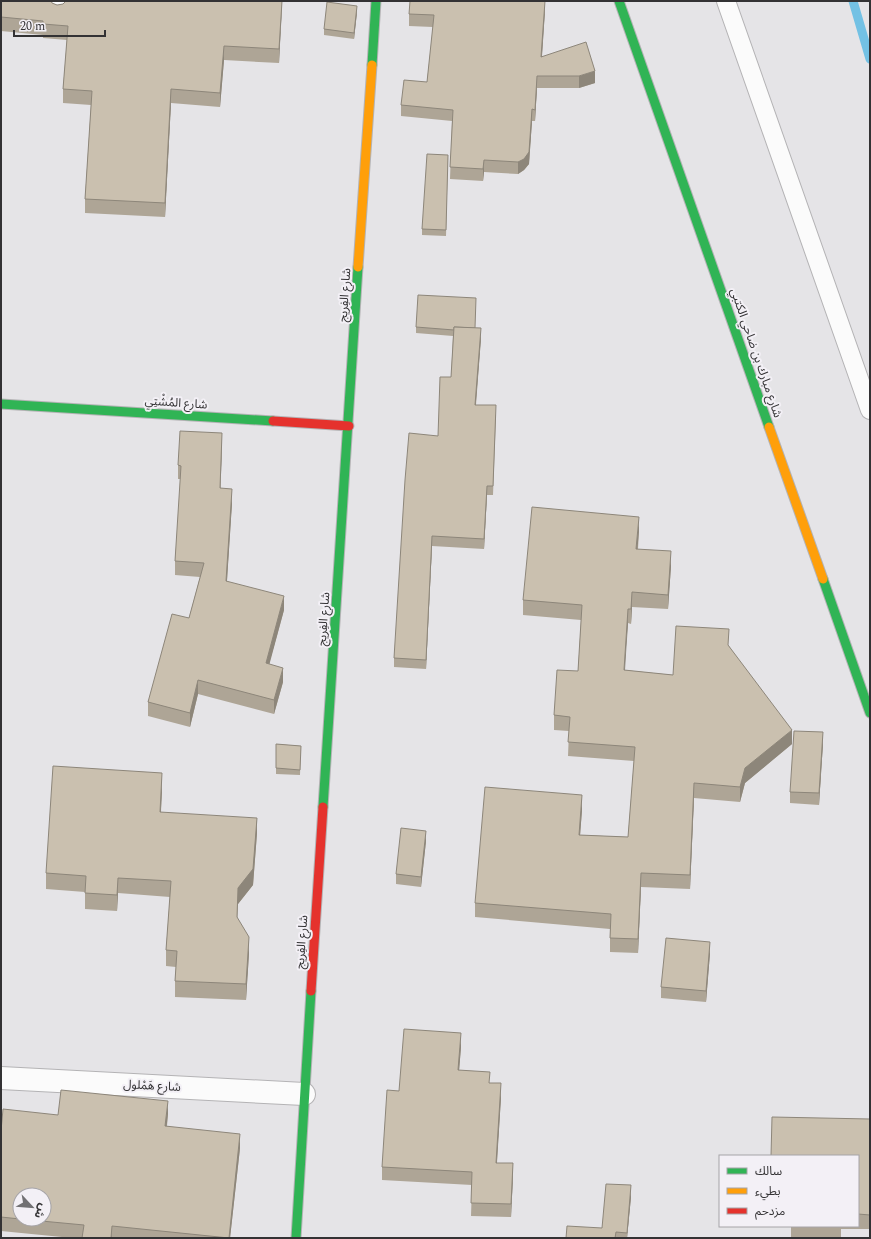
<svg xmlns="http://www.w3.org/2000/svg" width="871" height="1239" font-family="Spectral,'Noto Sans Arabic',serif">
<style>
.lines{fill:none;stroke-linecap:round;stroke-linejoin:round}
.stream{stroke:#73c1e4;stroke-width:9}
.lane-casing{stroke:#b4b3b5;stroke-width:20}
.street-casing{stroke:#b4b3b5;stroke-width:24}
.fast-casing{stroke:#b4b3b5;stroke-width:11}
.slow-casing{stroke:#b4b3b5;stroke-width:11}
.jam-casing{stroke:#b4b3b5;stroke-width:11}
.lane{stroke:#fbfbfb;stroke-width:18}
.street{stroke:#fbfbfb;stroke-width:22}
.fast{stroke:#30b455;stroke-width:9}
.slow{stroke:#ff9f0a;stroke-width:9}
.jam{stroke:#e5322d;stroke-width:9}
.wall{fill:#aea596}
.shaded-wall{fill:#8d867a}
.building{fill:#cac0af;stroke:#8d867a}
.labels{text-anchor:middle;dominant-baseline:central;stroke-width:4;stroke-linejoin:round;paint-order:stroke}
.street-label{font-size:12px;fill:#333234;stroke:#f3f0f6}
</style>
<rect width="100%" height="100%" fill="#e5e4e7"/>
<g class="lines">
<path class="stream" d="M853 1 870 59"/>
<g class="lane-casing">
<g id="lane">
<path d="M726 1 870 410"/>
<path d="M59 9 60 1"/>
</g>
</g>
<g class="street-casing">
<path id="street" d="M1 1078 304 1094"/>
</g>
<g class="fast-casing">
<g id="fast">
<path d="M619 1 769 427"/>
<path d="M372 65 376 1"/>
<path d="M1 404 273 421"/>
<path d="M823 579 870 713"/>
<path d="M323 807 358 267"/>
<path d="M296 1238 311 991"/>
</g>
</g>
<g class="slow-casing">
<g id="slow">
<path d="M358 267 372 65"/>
<path d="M769 427 823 579"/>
</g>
</g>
<g class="jam-casing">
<g id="jam">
<path d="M273 421 349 426"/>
<path d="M311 991 323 807"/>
</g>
</g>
<use href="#lane" class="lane"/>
<use href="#street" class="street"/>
<use href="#fast" class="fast"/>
<use href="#slow" class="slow"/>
<use href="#jam" class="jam"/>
</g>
<g class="wall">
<path d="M1 1 52 3 57 5 282 1 279 63 224 60 220 107 171 103 165 217 85 213V199L91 105 63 103V89L67 40 43 38V35L1 31Z"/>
<path d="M545 10 542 57 595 83 579 88H537L535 121H532L529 164 524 170 518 174 484 172 483 181 450 179 452 121 401 116V105L427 82 433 27 409 26V14Z"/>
<path d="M357 12 354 39 324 35V29Z"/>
<path d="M448 155 446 236 422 235V229Z"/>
<path d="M416 327 475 328 481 338 476 405 496 415 493 495H487L484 549 432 546 426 669 394 667V658L438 436 451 377 453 336 416 333Z"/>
<path d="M222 447 220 488 232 503 227 581 284 610 269 664 283 682 274 714 198 694 190 727 148 716V702L189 618 200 577 175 575V561L181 479H178V465Z"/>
<path d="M639 531 638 549 671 566 668 609 632 607 631 624 628 623 624 670 673 675 729 646 792 744 745 783 740 802 694 798 690 889 641 887 638 953 610 952V929L475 917V903L582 810 580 835 628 837 634 761 568 756 569 731 554 730V715L578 671 581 620 523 615V600Z"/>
<path d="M823 743 819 805 790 803V792Z"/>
<path d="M276 744 301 746 300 775 276 774Z"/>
<path d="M162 789 161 812 257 833 253 885 238 904 237 918 249 953 246 1000 175 997V981L176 967 166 966V950L170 897 118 893 117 911 85 909V892L46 889V873Z"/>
<path d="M426 841 421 887 396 884V874Z"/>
<path d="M710 953 706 1002 661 998V987Z"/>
<path d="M461 1047 459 1070 490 1083 501 1097 497 1163 513 1176 511 1217 471 1216 472 1185 382 1180V1167L399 1091Z"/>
<path d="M168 1114 167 1126 240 1148 230 1238H72L1 1231V1131L58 1115Z"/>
<path d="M870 1119V1229H841V1238H791V1226H858V1156Z"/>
<path d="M631 1197 627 1238H566L602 1228Z"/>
</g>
<g class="shaded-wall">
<path d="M282 1V7L279 63V49Z"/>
<path d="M545 1V10L541 69V57Z"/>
<path d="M357 6V12L354 39V33Z"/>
<path d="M224 46V60L220 107V93Z"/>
<path d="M595 71V83L579 88V76Z"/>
<path d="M537 76V88L535 121V110Z"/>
<path d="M171 89V103L165 217V203Z"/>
<path d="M532 109V121L529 164 524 170 518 174V162Z"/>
<path d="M484 160V172L483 181V169Z"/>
<path d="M481 328V338L475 414V405Z"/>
<path d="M222 433V447L220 502V488Z"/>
<path d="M487 486V495L484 549V539Z"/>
<path d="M232 489V503L226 595V581Z"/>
<path d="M639 517V531L636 564V549Z"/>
<path d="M432 536V546L426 669V660Z"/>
<path d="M671 551V566L668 609V595Z"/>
<path d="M632 592V607L631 624V609Z"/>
<path d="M284 596V610L266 677V663Z"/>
<path d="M628 609V623L624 685V670Z"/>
<path d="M283 668V682L274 714V700Z"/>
<path d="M198 680V694L190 727V713Z"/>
<path d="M792 730V744L745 783 740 802V787L745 768Z"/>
<path d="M823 732V743L819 805V793Z"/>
<path d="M162 773V789L160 828V812Z"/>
<path d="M694 783V798L690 889V875Z"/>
<path d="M582 795V810L579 849V835Z"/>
<path d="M257 818V833L253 885 238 904 237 933 238 888Z"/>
<path d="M426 831V841L421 887V877Z"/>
<path d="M641 873V887L638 953V939Z"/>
<path d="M118 878V893L117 911V895Z"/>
<path d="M249 937V953L246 1000V984Z"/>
<path d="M710 942V953L706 1002V991Z"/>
<path d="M461 1033V1047L458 1084V1070Z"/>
<path d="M501 1083V1097L496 1176V1163Z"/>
<path d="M168 1101V1114L165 1139V1126Z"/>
<path d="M240 1134V1148L230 1238H229Z"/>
<path d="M513 1163V1176L511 1217V1204Z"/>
<path d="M631 1185V1197L627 1238V1233Z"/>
<path d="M112 1226V1238H111Z"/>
</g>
<g class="building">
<path d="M1 1H51L52 3 57 5 63 4 66 1H282L279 49 224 46 220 93 171 89 165 203 85 199 92 91 63 89 68 26 43 24V21L1 17Z"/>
<path d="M410 1H545L541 57 586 42 595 71 579 76H537L535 110 532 109 529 152 524 159 518 162 484 160 483 169 450 167 453 110 401 105 404 80 427 82 434 15 409 14Z"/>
<path d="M327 2 357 6 354 33 324 29Z"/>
<path d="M427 154 448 155 446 230 422 229Z"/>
<path d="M418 295 476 298 475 328 454 327V330L416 327Z"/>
<path d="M454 327 481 328 475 405H496L493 486H487L484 539 432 536 426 660 394 658 405 480 409 433 438 436 440 377H451Z"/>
<path d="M180 431 222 433 220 488 232 489 226 581 284 596 266 663 283 668 274 700 198 680 190 713 148 702 172 614 189 618 204 563 175 561 181 466 178 465Z"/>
<path d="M532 507 639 517 636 549 671 551 668 595 632 592 631 609H628L624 670 673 675 676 626 729 629 728 645 792 730 745 768 740 787 694 783 690 875 641 873 638 939 610 938 611 914 475 903 485 787 582 795 579 835 628 837 635 747 568 742 570 717 554 715 557 670 578 671 582 605 523 600Z"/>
<path d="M794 731 823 732 819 793 790 792Z"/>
<path d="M276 744 301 746 300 770 276 768Z"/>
<path d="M53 766 162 773 160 812 257 818 253 869 238 888 237 917 249 937 246 984 175 981 177 951 166 950 171 881 118 878 117 895 85 893 86 876 46 873Z"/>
<path d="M401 828 426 831 421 877 396 874Z"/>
<path d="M666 938 710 942 706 991 661 987Z"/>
<path d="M404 1029 461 1033 458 1070 490 1072 489 1083H501L496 1163H513L511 1204 471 1203 472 1172 382 1167 387 1090 399 1091Z"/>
<path d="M61 1090 168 1101 165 1126 240 1134 229 1238 112 1226 111 1238H82L84 1225 20 1219H44V1195H20V1219L1 1217V1131L3 1109 58 1115Z"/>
<path d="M772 1117 870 1119V1215L858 1214V1156H771Z"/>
<path d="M606 1184 631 1185 627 1233 616 1232 615 1238H566L567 1226 602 1228Z"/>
</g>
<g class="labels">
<g class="street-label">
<text transform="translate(345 295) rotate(-86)">شارع الفِريج</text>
<text transform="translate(756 353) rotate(71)">شارع مبارك بن ضاحي الكتبي</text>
<text transform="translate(176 403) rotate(4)">شارع المُشْتِي</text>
<text transform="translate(324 619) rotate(-86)">شارع الفِريج</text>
<text transform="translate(302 942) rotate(-86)">شارع الفِريج</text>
<text transform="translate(152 1086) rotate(3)">شارع هَمْلول</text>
</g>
</g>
<rect width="871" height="1239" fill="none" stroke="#333234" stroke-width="4"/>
<rect x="719" y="1155" width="140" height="72" fill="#f3f0f6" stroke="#a6a4a8"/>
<rect x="727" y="1168" width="20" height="6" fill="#30b455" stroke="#a6a4a8"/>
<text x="755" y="1175" font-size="12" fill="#333234">سالك</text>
<rect x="727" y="1188" width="20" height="6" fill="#ff9f0a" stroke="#a6a4a8"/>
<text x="755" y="1195" font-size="12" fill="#333234">بطيء</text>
<rect x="727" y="1208" width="20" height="6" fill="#e5322d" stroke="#a6a4a8"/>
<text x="755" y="1215" font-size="12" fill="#333234">مزدحم</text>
<g transform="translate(32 1207) rotate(116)"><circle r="19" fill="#f3f0f6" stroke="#a6a4a8"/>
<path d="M0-3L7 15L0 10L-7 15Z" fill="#717073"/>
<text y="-6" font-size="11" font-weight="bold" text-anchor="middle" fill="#333234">ش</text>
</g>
<path d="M14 30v6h91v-6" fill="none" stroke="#333234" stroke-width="2"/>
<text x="20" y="30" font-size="12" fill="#333234" stroke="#f3f0f6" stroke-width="3" paint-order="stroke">20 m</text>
</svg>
